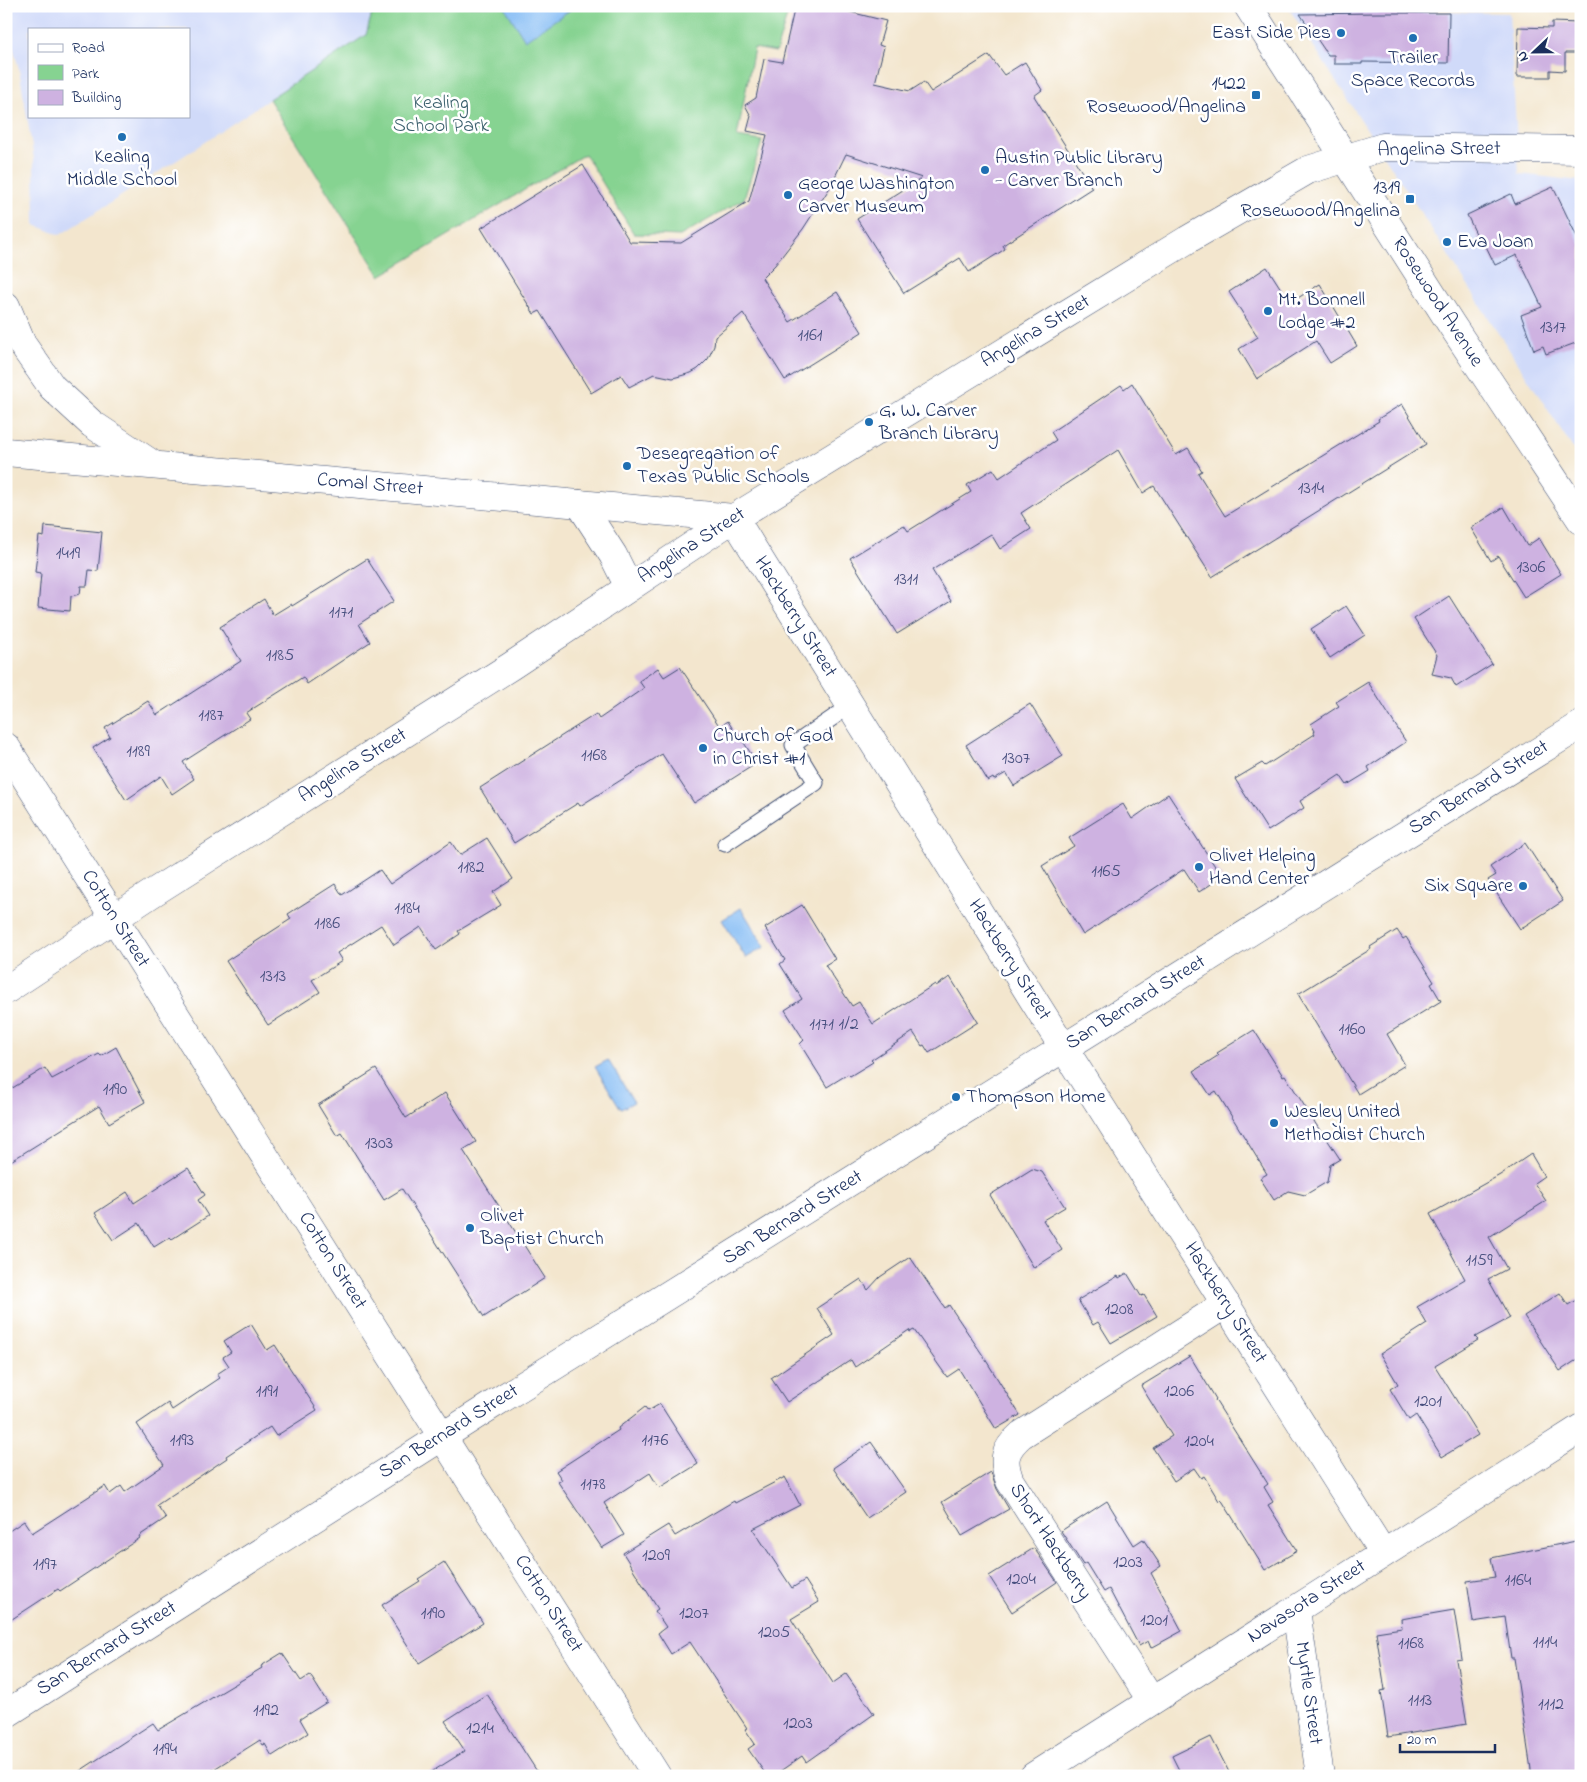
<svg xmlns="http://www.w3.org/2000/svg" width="1587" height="1782" font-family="'Indie Flower',sans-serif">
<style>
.built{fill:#d0daf9;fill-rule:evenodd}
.green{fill:#86d391;stroke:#508178}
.water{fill:#84bcf4;stroke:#5076a9}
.building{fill:#ceb2e1}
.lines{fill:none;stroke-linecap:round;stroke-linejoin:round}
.lane-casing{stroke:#3b4a6f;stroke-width:17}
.street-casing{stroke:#3b4a6f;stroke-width:29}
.secondary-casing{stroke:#3b4a6f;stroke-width:29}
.lane{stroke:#fff;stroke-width:15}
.street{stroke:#fff;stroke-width:28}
.secondary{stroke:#fff;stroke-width:28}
.poi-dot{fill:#1f6fb2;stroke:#fff;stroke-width:2}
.labels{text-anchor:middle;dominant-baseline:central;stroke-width:5;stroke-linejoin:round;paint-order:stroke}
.number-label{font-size:18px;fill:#48507f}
.poi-label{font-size:20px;fill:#1b2f5e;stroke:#fff;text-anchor:start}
.park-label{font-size:20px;fill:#3b606d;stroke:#fff}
.street-label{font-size:20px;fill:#1b2f5e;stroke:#fff}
</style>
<rect width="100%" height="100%" fill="#fff"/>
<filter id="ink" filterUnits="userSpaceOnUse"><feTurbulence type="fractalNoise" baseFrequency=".02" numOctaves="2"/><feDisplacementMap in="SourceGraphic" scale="10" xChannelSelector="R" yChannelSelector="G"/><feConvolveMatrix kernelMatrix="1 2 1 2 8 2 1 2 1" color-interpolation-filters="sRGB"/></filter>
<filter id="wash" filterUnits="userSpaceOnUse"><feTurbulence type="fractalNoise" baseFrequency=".0096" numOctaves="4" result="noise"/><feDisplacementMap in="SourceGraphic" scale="20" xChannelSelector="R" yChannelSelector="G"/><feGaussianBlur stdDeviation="1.12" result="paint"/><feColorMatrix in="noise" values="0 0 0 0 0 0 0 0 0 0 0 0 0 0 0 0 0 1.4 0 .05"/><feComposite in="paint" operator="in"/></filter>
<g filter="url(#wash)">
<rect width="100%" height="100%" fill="#f3e6ce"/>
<g class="built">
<path d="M6 6H374L366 35 182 157 60 235 35 225 34 159 19 69 6 21ZM29 29H189V116H29Z"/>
<path d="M1290 10 1509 13 1519 174 1581 181V461Z"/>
</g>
<path class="green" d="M374 6H790L776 52 754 48 737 137 762 141 744 199 680 236 634 234 585 154 380 276 269 99 366 35Z"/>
<g class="water">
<path d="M504 6H576L525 40Z"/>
<path d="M741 908 765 947 746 958 722 920Z"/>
<path d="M608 1060 634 1102 621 1109 595 1067Z"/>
</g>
<g id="blocks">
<g class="building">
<path d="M795 6H826L886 21 879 45 884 47 875 83 910 91 924 82 931 92 989 55 1004 75 1025 62 1042 90 1034 96 1092 188 1003 245 1005 249 969 272 960 258 904 293 857 219 922 178 846 154 829 189 803 229 775 265 762 278 790 322 837 292 862 332 785 380 743 313 715 337 714 346 708 359 698 369 691 373 673 378 654 374 629 387 621 375 591 393 540 311 534 314 481 228 583 165 630 242 681 243 749 201 767 135 747 131 751 116 745 105 756 98 764 59 782 62Z"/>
<path d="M1378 13H1449L1448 63 1362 62V64H1334V55H1328L1300 14Z"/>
<path d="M1552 22 1579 23 1578 53H1565V71L1550 70V77H1517L1518 27 1552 28Z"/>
<path d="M1553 187 1581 245V341L1546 354 1543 346 1534 350 1521 315 1542 307 1517 255 1495 265 1484 242 1481 244 1467 215 1511 194 1515 204Z"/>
<path d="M1267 267 1290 303 1320 284 1357 346 1330 363 1316 341 1257 379 1239 349 1258 337 1229 292Z"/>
<path d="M1132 383 1176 455 1188 448 1202 471 1198 473 1225 516 1379 421 1378 419 1402 404 1426 444 1212 577 1154 486 1143 493 1118 450 1021 513 1031 529 1000 549 991 534 932 570 951 601 897 634 850 558 904 525 908 531 971 492 967 485 993 469 999 478 1056 440 1051 432 1121 385 1124 389Z"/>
<path d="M1504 507 1527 546 1539 538 1561 574 1524 597 1498 556 1491 561 1471 528Z"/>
<path d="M45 526 102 532 98 571 89 570 87 586H81L80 594 71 596 70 611 38 608 41 573 35 572 39 536 44 537Z"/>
<path d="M367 559 394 601 359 624 370 642 307 684 303 677 246 713 250 719 183 762 194 779 172 794 161 776 126 800 93 748 110 737 105 728 148 701 157 715 241 661 220 627 264 599 273 615 291 604 292 606Z"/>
<path d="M1449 596 1492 664 1456 687 1451 678 1432 674 1437 655 1414 619Z"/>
<path d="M1346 606 1365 635 1330 658 1311 629Z"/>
<path d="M680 667 720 727 728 721 735 733 737 732 757 763 694 803 662 754 580 806 578 803 514 843 480 788 596 714 599 719 644 688 639 681 658 668 664 677Z"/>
<path d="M1368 682 1406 742 1368 767 1370 771 1347 785 1340 775 1300 801 1304 808 1268 831 1235 779 1262 763 1265 766 1315 734 1314 732 1315 731 1311 724 1339 706 1336 702Z"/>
<path d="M1030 704 1063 756 1014 786 1006 773 994 780 993 778 988 781 966 745Z"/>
<path d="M1168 794 1222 877 1199 892 1184 869 1083 935 1042 866 1074 846 1069 838 1123 804 1132 819Z"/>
<path d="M487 838 513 879 493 892 501 905 458 931 460 934 436 950 421 927 394 945 381 925 337 953 342 961 312 980 320 992 268 1025 226 961 291 919 288 914 335 884 342 895 380 870 390 884 451 842 460 855Z"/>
<path d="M1525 843 1563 901 1520 929 1488 880 1496 875 1490 867Z"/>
<path d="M802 905 835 959 825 965 852 1006 859 1002 873 1024 935 984 936 986 950 977 978 1022 929 1053 924 1045 922 1046 913 1032 871 1060 873 1062 850 1076 848 1074 827 1087 800 1044 804 1040 785 1010 802 999 780 964 785 960 765 928Z"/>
<path d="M1397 930 1403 939 1406 937 1434 982 1431 984 1441 1001 1387 1034 1405 1065 1358 1094 1298 994 1371 949 1370 947Z"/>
<path d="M1254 1030 1283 1076 1285 1075 1324 1137 1325 1136 1340 1159 1330 1165 1327 1182 1305 1195 1288 1191 1274 1200 1260 1178 1267 1174 1216 1091 1210 1095 1194 1071 1219 1055 1217 1053Z"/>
<path d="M116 1047 145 1102 109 1123 99 1106 6 1164V1092L45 1068 52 1079 99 1054 101 1056Z"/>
<path d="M376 1069 406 1118 445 1093 476 1142 463 1150 545 1278 484 1317 402 1189 384 1200 342 1133 337 1136 318 1105Z"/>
<path d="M1531 1154 1544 1176 1534 1183 1546 1201 1489 1237 1507 1269 1488 1279 1510 1318 1475 1337 1478 1340 1435 1366 1478 1435 1442 1457 1416 1415 1409 1420 1390 1389 1398 1384 1380 1354 1427 1324 1417 1307 1465 1279 1430 1214 1500 1175Z"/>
<path d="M188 1168 205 1195 198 1200 208 1216 172 1239 170 1237 154 1247 139 1223 113 1240 95 1213 127 1192 134 1203Z"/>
<path d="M1032 1169 1042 1172 1065 1207 1043 1220 1062 1250 1034 1268 990 1195Z"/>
<path d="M910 1257 945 1308 949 1305 982 1354 1020 1415 996 1429 959 1369 947 1377 914 1330 910 1332 909 1330 855 1367 851 1360 787 1402 771 1378 834 1335 817 1308 861 1279 868 1290 880 1277Z"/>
<path d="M1127 1273 1141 1296 1144 1295 1157 1316 1111 1343 1098 1322 1093 1325 1078 1300 1118 1276 1119 1278Z"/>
<path d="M1560 1293 1568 1305 1581 1297V1357L1560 1371 1524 1316Z"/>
<path d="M251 1324 267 1350 275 1345 317 1410 276 1436 270 1427 226 1456 227 1458 157 1505 166 1518 139 1536 140 1538 60 1591 58 1589 6 1623V1533L24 1521 32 1533 105 1486 110 1494 121 1486 125 1492 164 1465 137 1424 168 1403 172 1410 220 1378 217 1374 229 1366 223 1357 231 1352 224 1341Z"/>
<path d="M1190 1356 1216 1399 1215 1400 1268 1484 1264 1487 1273 1502 1268 1505 1297 1551 1265 1570 1221 1499 1219 1501 1204 1476 1201 1478 1194 1468 1174 1481 1153 1448 1172 1436 1141 1386Z"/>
<path d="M660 1404 698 1464 659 1488 650 1473 604 1503 624 1535 602 1548 558 1482 562 1480 556 1471 619 1430 618 1428 645 1407 648 1411Z"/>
<path d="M871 1442 906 1492 867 1518 833 1468Z"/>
<path d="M991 1472 997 1489 1009 1509 962 1536 942 1502Z"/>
<path d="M785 1477 800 1505 753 1529 792 1588 805 1580 819 1602 791 1619 833 1683 846 1674 874 1714 806 1762 802 1756 773 1776H767L748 1749 755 1744 745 1729 747 1728 690 1642 671 1654 658 1633 666 1627 655 1611 658 1609 623 1553 668 1525 675 1536 734 1501 735 1503Z"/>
<path d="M1107 1501 1134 1545 1143 1539 1161 1566 1151 1573 1182 1631 1151 1648 1148 1641 1139 1646 1109 1589 1104 1592 1086 1563 1083 1565 1061 1531Z"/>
<path d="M1581 1540V1776H1532L1514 1658H1511L1505 1617 1473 1622 1467 1581 1495 1577 1491 1558Z"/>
<path d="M1034 1548 1057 1582 1012 1612 989 1576Z"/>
<path d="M444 1562 483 1623 419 1663 382 1605 420 1581 418 1579Z"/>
<path d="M1454 1610 1462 1659 1456 1660 1467 1724 1388 1737 1381 1691 1385 1690 1376 1632 1402 1628 1401 1619Z"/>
<path d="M282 1653 301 1681 310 1675 327 1702 300 1719 308 1733 272 1756 265 1744 263 1745 260 1740 203 1776H72L153 1723 158 1730 262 1668 261 1666Z"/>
<path d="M487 1694 540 1776H425L465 1751 445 1721Z"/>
<path d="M1211 1737 1231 1776H1182L1172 1756Z"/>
</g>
</g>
</g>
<g filter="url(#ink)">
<use href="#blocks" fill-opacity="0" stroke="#3b4a6f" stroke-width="1"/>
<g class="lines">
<g class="lane-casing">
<path id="lane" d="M725 844 816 783 793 745 850 706"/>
</g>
<g class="street-casing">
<g id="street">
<path d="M6 747 657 1776"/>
<path d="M6 990 151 894 511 666 734 518 1036 1004 1383 1553"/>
<path d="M1296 1610 1320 1776"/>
<path d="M1151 1700 1010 1481C1002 1460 1004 1450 1021 1435L1226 1304"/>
<path d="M6 1714 492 1405 1581 725"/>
</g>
</g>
<g class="secondary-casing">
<g id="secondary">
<path d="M1248 6 1451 324 1581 520"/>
<path d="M6 306 22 344 52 387 92 424 152 464"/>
<path d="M6 452 734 518 1187 240 1308 170 1383 147 1581 150"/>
<path d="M580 504 613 555 629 587"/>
<path d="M1034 1776 1581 1428"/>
</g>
</g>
<use href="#lane" class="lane"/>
<use href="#street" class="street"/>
<use href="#secondary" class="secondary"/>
</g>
</g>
<g class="poi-dot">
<circle cx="1341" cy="33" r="5"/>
<circle cx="1413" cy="38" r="5"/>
<rect x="1251" y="90" width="10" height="10" rx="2.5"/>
<circle cx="122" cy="137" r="5"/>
<circle cx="985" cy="170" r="5"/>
<circle cx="788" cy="195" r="5"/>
<rect x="1405" y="194" width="10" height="10" rx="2.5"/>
<circle cx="1447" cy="242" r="5"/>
<circle cx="1268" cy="311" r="5"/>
<circle cx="869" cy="422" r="5"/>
<circle cx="627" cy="466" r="5"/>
<circle cx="703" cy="748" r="5"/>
<circle cx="1199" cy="867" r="5"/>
<circle cx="1523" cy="886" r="5"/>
<circle cx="956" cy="1097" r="5"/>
<circle cx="1274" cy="1123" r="5"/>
<circle cx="470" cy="1228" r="5"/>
</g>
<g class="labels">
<g class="number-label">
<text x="1553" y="328">1317</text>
<text x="810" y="336">1161</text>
<text x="1311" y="489">1314</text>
<text x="68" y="554">1419</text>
<text x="1531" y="568">1306</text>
<text x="906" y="580">1311</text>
<text x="341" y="613">1171</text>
<text x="280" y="656">1185</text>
<text x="211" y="716">1187</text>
<text x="138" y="752">1189</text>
<text x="594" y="756">1168</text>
<text x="1016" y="759">1307</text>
<text x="471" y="868">1182</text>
<text x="1106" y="872">1165</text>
<text x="407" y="909">1184</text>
<text x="327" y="924">1186</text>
<text x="273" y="977">1313</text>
<text x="834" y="1025">1171 1/2</text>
<text x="1352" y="1030">1160</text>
<text x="115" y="1090">1190</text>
<text x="379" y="1144">1303</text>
<text x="1479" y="1261">1159</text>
<text x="1119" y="1310">1208</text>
<text x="267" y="1392">1191</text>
<text x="1179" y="1392">1206</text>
<text x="1428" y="1402">1201</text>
<text x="182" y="1441">1193</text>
<text x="655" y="1441">1176</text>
<text x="1199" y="1442">1204</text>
<text x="593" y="1485">1178</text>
<text x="656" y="1556">1209</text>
<text x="1128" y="1563">1203</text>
<text x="45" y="1565">1197</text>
<text x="1021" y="1580">1204</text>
<text x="1518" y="1581">1164</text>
<text x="433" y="1614">1190</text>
<text x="694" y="1614">1207</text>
<text x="1154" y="1621">1201</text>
<text x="774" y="1633">1205</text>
<text x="1545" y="1643">1114</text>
<text x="1411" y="1644">1168</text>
<text x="1420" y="1701">1113</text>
<text x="1551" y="1705">1112</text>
<text x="266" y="1711">1192</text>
<text x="798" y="1724">1203</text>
<text x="480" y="1729">1214</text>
<text x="165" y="1750">1194</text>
</g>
<g class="poi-label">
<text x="1331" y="33" text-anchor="end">East Side Pies</text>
<text x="1413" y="58" text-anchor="middle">Trailer<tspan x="1413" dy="23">Space Records</tspan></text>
<text x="1246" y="84" text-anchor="end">1422<tspan x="1246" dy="23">Rosewood/Angelina</tspan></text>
<text x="122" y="157" text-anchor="middle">Kealing<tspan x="122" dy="23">Middle School</tspan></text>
<text x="995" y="158">Austin Public Library<tspan x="995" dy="23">- Carver Branch</tspan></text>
<text x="798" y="184">George Washington<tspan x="798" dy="23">Carver Museum</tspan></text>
<text x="1400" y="188" text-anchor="end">1319<tspan x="1400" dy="23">Rosewood/Angelina</tspan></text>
<text x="1457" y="242">Eva Joan</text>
<text x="1278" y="300">Mt. Bonnell<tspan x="1278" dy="23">Lodge #2</tspan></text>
<text x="879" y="411">G. W. Carver<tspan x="879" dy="23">Branch Library</tspan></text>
<text x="637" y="454">Desegregation of<tspan x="637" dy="23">Texas Public Schools</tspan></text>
<text x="713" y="736">Church of God<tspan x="713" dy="23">in Christ #1</tspan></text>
<text x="1209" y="856">Olivet Helping<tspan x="1209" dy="23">Hand Center</tspan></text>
<text x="1513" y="886" text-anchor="end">Six Square</text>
<text x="966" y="1097">Thompson Home</text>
<text x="1284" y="1112">Wesley United<tspan x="1284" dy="23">Methodist Church</tspan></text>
<text x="480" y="1216">Olivet<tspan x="480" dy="23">Baptist Church</tspan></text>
</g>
<g class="park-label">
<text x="441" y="103">Kealing<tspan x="441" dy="23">School Park</tspan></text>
</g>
<g class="street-label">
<text transform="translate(1439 150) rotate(-1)">Angelina Street</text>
<text transform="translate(1437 302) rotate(57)">Rosewood Avenue</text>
<text transform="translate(1036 332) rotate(-31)">Angelina Street</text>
<text transform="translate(370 485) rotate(5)">Comal Street</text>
<text transform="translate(692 546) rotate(-33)">Angelina Street</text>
<text transform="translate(795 617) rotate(58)">Hackberry Street</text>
<text transform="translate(353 766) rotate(-32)">Angelina Street</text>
<text transform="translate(1479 788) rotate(-32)">San Bernard Street</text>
<text transform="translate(115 919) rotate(58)">Cotton Street</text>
<text transform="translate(1009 960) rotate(58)">Hackberry Street</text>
<text transform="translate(1136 1003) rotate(-32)">San Bernard Street</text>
<text transform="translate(793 1218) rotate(-32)">San Bernard Street</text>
<text transform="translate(332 1261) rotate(58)">Cotton Street</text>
<text transform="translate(1225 1303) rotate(58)">Hackberry Street</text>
<text transform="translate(449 1432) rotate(-32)">San Bernard Street</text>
<text transform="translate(1050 1542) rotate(57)">Short Hackberry</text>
<text transform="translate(1307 1602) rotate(-33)">Navasota Street</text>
<text transform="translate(548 1604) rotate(58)">Cotton Street</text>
<text transform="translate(107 1649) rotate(-32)">San Bernard Street</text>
<text transform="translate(1308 1693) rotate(82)">Myrtle Street</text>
</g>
</g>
<rect width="1587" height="1782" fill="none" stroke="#fff" stroke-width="25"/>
<rect x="28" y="28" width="162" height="90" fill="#ffffff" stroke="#a4acbf"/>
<rect x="38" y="44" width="25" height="8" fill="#ffffff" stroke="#a4acbf"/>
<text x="72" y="52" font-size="15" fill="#1b2f5e">Road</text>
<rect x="38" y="65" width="25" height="15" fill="#86d391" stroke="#a4acbf"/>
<text x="72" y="78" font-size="15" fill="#1b2f5e">Park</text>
<rect x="38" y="90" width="25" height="15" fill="#ceb2e1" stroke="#a4acbf"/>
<text x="72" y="102" font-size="15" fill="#1b2f5e">Building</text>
<g transform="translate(1534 52) rotate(248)" stroke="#ffffff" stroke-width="4" paint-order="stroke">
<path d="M0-4L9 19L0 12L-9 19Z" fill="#1b2f5e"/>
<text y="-8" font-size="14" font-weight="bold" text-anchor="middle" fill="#1b2f5e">N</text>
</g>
<path d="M1400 1744v8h95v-8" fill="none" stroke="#1b2f5e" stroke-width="2.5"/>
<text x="1407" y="1744" font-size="15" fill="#1b2f5e" stroke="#ffffff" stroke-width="4" paint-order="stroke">20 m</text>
</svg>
